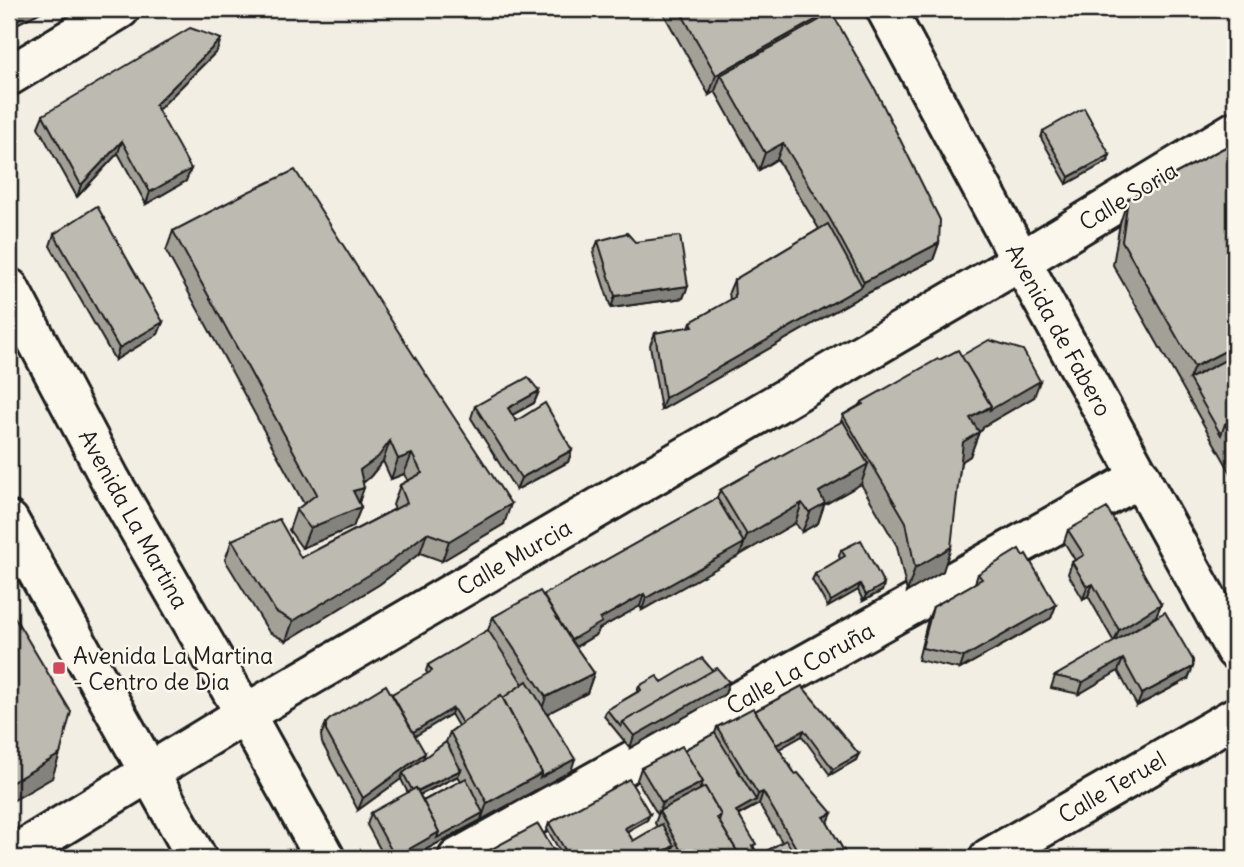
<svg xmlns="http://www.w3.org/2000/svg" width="1244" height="867" font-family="Delius,sans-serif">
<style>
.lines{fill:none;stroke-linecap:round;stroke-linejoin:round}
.street-casing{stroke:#1c1c1c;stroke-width:44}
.secondary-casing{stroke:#1c1c1c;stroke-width:44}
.street{stroke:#fbf7ec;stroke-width:38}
.secondary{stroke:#fbf7ec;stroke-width:38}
.wall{fill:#a3a098;stroke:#1c1c1c;stroke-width:2;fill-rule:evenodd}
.shaded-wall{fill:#84827c;stroke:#1c1c1c;stroke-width:2}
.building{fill:#bdbab1;stroke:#1c1c1c;stroke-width:2}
.poi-dot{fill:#d1495b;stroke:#fbf7ec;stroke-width:2.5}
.labels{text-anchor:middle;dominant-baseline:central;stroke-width:5;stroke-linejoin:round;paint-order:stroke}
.street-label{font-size:23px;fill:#1c1c1c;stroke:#fbf7ec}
.poi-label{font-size:23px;fill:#1c1c1c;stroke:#fbf7ec;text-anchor:start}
</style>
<rect width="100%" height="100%" fill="#f2eee4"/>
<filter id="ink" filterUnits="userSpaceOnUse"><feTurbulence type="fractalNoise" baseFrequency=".0143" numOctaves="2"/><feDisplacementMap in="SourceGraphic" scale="14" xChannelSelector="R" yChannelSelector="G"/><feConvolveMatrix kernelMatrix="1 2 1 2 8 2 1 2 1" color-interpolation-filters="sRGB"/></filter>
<g filter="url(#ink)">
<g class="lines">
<g class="street-casing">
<g id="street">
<path d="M886 9 1021 261 1235 650"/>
<path d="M9 76 120 9"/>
<path d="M9 858 245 714 1021 261 1235 131"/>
<path d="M458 858 1141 477"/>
<path d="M989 858 1235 717"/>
</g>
</g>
<g class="secondary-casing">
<g id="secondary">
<path d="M9 288 110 479 245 714 325 858"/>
<path d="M9 521 197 858"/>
</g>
</g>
<use href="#street" class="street"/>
<use href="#secondary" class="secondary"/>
</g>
<g class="wall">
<path d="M661 9H833L832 13 939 243 933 260 858 298 661 410 650 345 655 333 689 327 691 322 730 300 729 292 734 280 819 229 777 159 759 170 715 91 709 95Z"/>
<path d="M217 51 158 110 186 181 146 204 118 153 77 197 38 127 43 115Z"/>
<path d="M1043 131 1108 161 1067 184 1041 138Z"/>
<path d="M1235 142V480L1113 265 1120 223 1128 199Z"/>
<path d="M173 231 504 524 442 561 420 553 380 584 286 641 269 632 225 560 232 540 301 558 395 509 393 505 400 485 408 481 404 474 391 479 383 461 370 477 363 483 359 503 361 507 353 527 302 548 289 530 296 510 304 504 166 251Z"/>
<path d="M54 234 163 322 158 334 115 360 50 246Z"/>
<path d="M598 241 635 242 688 286 683 298 611 308 593 253Z"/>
<path d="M961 356 1034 397 984 426 982 430 979 432 970 456 961 462 943 571 907 592 897 546 861 484 824 505 818 523 802 532 795 523 642 610 640 606 599 629 597 634 576 647 594 673 587 693 547 713 571 771 410 858H385L367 825 371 813 408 793 401 779 358 810 322 743 321 735 326 723 392 694 428 674 426 671 428 665 488 630 493 617 543 595 717 498 720 490 841 422 843 415 861 404 862 402 939 360ZM451 714 458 726 450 732 446 742 423 759 415 736ZM458 776 461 781 423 801 420 795Z"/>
<path d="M539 391 534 403 512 415 516 421 572 450 568 462 516 490 471 418 475 406Z"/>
<path d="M1068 530 1161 604 1156 616 1127 634 1188 679 1137 706 1118 671 1079 694 1051 688 1055 676 1114 642 1088 596 1083 599 1068 574 1072 562 1075 560 1064 542Z"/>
<path d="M841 550 884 584 882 591 863 601 858 590 828 607 812 580 815 574 840 559 839 556Z"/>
<path d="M1023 556 1056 605 1051 618 960 669 918 660 928 619 933 607 975 583 978 574Z"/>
<path d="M713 671 729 682 725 694 630 748 604 716 607 710 637 692 639 686Z"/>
<path d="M802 686 856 760 830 775 802 736 779 749 828 824 848 858H674L671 853 660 858H564L547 829 549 823 650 814 647 820 627 831 633 841 657 827 655 823 658 815 637 780 641 768 684 750 715 733 717 727 755 711ZM759 804 782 842 758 856 739 815Z"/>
</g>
<g class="shaded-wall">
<path d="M20 9H47L9 28V15Z"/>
<path d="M833 10 826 30 721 75 715 91 709 95 716 75Z"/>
<path d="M221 39 217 51 151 117 155 105Z"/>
<path d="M122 141 118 153 77 197 81 185Z"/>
<path d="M783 143 777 159 759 170 765 153Z"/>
<path d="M1110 155 1108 161 1067 184 1069 177Z"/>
<path d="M191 169 186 181 146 204 150 192Z"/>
<path d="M939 243 933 260 858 298 661 410 665 398 862 286 864 282Z"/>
<path d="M688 286 683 298 611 308 615 296Z"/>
<path d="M163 322 158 334 115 360 119 348Z"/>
<path d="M1235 346V365L1189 379 1194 367Z"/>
<path d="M1040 381 1034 397 984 426 982 430 962 442 970 418Z"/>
<path d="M539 391 534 403 503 420 508 408Z"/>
<path d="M979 432 970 456 955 466 963 442Z"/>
<path d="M390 441 383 461 370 477 352 490 360 470Z"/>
<path d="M572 450 568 462 516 490 521 478Z"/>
<path d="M412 454 404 474 391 479 398 459Z"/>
<path d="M868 464 861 484 824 505 818 523 802 532 819 492Z"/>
<path d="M364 488 357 508 361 507 353 527 302 548 310 528 353 491Z"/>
<path d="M802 503 795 523 740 555 747 535Z"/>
<path d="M511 504 504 524 442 561 449 541Z"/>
<path d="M427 533 420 553 380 584 286 641 293 621Z"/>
<path d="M744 543 740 555 642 610 646 598Z"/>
<path d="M951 547 943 571 907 592 915 568Z"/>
<path d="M860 584 858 590 828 607 831 601Z"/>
<path d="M884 584 882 591 863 601 866 595Z"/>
<path d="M1093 584 1088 596 1083 599 1087 587Z"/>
<path d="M644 594 640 606 599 629 597 634 560 656 565 644 600 619Z"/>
<path d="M1161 604 1156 616 1114 642 1119 630Z"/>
<path d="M1056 605 1051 618 960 669 964 657Z"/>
<path d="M1123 659 1118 671 1079 694 1083 682Z"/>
<path d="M1193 667 1188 679 1137 706 1142 694Z"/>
<path d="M594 673 587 693 539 718 546 697Z"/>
<path d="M729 682 725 694 630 748 634 736Z"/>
<path d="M453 708 451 714 407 741 410 734Z"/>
<path d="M804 730 802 736 770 754 772 747Z"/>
<path d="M425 753 421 765 403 773 401 779 358 810 363 798Z"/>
<path d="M60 754 52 778 9 803V784Z"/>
<path d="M859 754 856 760 830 775 833 769Z"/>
<path d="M575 759 571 771 481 820 487 803 542 773Z"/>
<path d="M461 770 458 776 411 799 414 793Z"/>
<path d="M703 782 698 794 659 811 658 815 662 803Z"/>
<path d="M763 792 759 804 734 817 736 811 756 800 758 794Z"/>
<path d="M483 813 481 820 410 858H395V857L439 832Z"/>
<path d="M832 813 827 825 824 817Z"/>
<path d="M650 814 647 820 622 834 625 828Z"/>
<path d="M674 846 671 852 660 858H651Z"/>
</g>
<g class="building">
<path d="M9 9H20L9 15Z"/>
<path d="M679 9H833V10L716 75Z"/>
<path d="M832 13 875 89 940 220 939 243 864 282 830 219 783 143 765 153 721 75Z"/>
<path d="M190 28 221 39 155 105 191 169 150 192 122 141 81 185 43 115Z"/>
<path d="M1084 108 1110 155 1069 177 1043 131Z"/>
<path d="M1235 142V346L1194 367 1122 241 1128 199Z"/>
<path d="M295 170 423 370 511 504 449 541 427 533 387 564 293 621 276 612 232 540 279 519 301 558 407 503 400 485 422 473 412 454 398 459 390 441 378 457 360 470 364 488 353 491 361 507 310 528 296 510 317 494 173 231 248 192Z"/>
<path d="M97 206 163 322 119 348 54 234Z"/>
<path d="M828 224 862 286 665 398 655 333 693 326 691 322 735 297 734 280Z"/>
<path d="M627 233 635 242 680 236 688 286 615 296 598 241Z"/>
<path d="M989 340 1023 350 1040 381 990 410 991 406 961 356Z"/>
<path d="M958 350 991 406 970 418 979 432 963 442 951 547 915 568 906 522 843 415 863 404 862 402 938 359 939 360Z"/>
<path d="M1235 355V418L1225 424 1221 435 1189 379Z"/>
<path d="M528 377 539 391 508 408 516 421 545 403 572 450 521 478 475 406Z"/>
<path d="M1235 418V441L1225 424Z"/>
<path d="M843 421 868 464 819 492 825 503 809 512 802 503 747 535 720 490Z"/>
<path d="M717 498 744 543 646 598 644 594 600 619 602 622 571 640 543 595Z"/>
<path d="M1107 508 1161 604 1119 630 1093 584 1087 587 1072 562 1084 555 1068 530Z"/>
<path d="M861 540 884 584 866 595 860 584 831 601 815 574 845 556 841 550Z"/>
<path d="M1019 549 1023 556 1026 554 1056 605 964 657 922 648 933 607 982 579 978 574Z"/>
<path d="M540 591 568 636 594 673 546 697 493 617Z"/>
<path d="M9 608 71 712 60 754 9 784Z"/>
<path d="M1165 612 1193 660V667L1142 694 1123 659 1083 682 1055 676Z"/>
<path d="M488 630 523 684 503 698 501 695 462 723 453 708 413 732 392 694 432 671 428 665Z"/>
<path d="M702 658 713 671 623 722 621 727 607 710 641 690 639 686 657 676 662 682Z"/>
<path d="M717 668 729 682 634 736 623 722Z"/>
<path d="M527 681 575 759 540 778 542 773 503 698Z"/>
<path d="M386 685 425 753 363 798 326 731V723L330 719Z"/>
<path d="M802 686 859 754 833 769 804 730 776 745 755 711Z"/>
<path d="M501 695 542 773 487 803 450 732Z"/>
<path d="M753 708 795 774 798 773 832 813 824 817 848 858H802L763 792 758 794 717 727Z"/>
<path d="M715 733 756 800 736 811 756 844 752 846 758 856 786 840 797 858H741L719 821 721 815 705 787 701 789 700 788 703 782 684 750Z"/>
<path d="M446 742 461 770 417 791 416 788 412 790 403 773Z"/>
<path d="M682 746 703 782 662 803 641 768Z"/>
<path d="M466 778 483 813 437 838 439 832 423 801Z"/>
<path d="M629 779 650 814 625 828 633 841 662 824 674 846 651 858H570L549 823Z"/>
<path d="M705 787 721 815 717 818 741 858H685L659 811Z"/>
<path d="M416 788 439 832 395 857 371 813Z"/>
<path d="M538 824 558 858H475Z"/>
</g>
</g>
<rect class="poi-dot" x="52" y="661" width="14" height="14" rx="3.5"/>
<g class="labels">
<g class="street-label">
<text transform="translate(1128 196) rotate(-31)">Calle Soria</text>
<text transform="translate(1059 330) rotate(61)">Avenida de Fabero</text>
<text transform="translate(134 519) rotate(61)">Avenida La Martina</text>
<text transform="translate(514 557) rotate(-30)">Calle Murcia</text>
<text transform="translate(800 668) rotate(-29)">Calle La Coruña</text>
<text transform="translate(1112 787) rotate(-30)">Calle Teruel</text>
</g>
<g class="poi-label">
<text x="73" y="655">Avenida La Martina<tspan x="73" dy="26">- Centro de Dia</tspan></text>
</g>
</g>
<rect width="1244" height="867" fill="none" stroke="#fbf7ec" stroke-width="35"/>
<rect x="18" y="18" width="1209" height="832" fill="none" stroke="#1c1c1c" stroke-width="2.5" filter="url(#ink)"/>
</svg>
